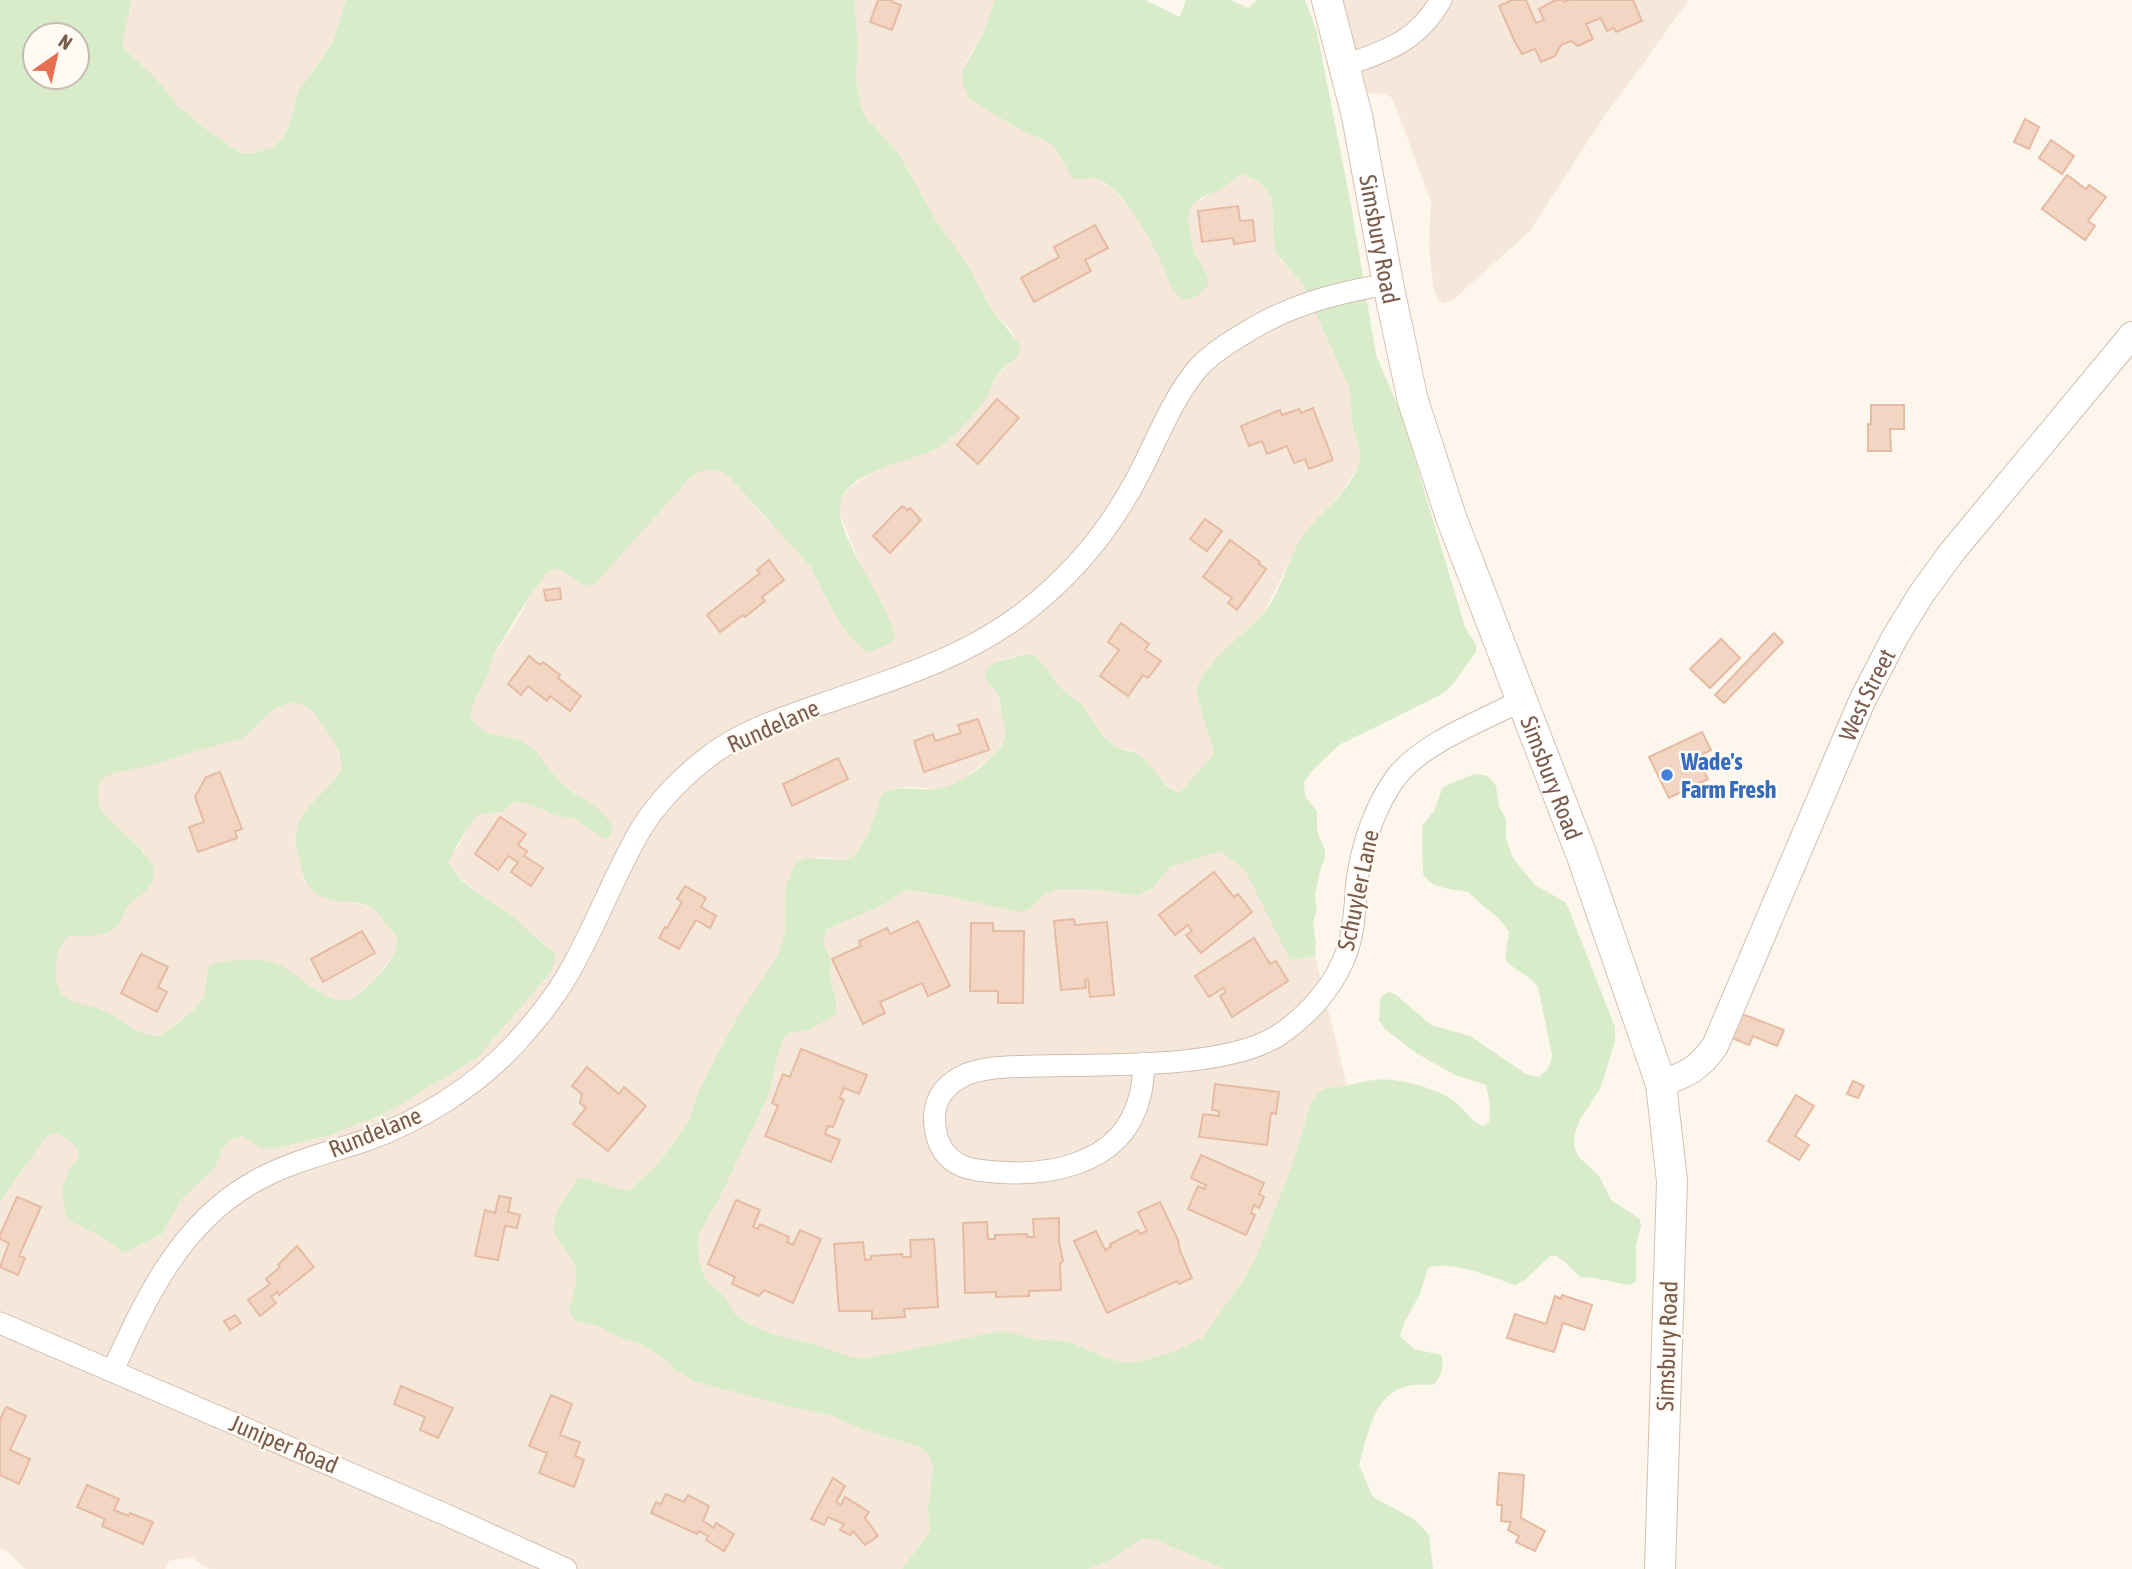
<svg xmlns="http://www.w3.org/2000/svg" width="2132" height="1569" font-family="'Asap Condensed',sans-serif">
<style>
.residential{fill:#f5e8da}
.green{fill:#d8ecc9;fill-rule:evenodd}
.building{fill:#f3d5c3;stroke:#e6bba3;stroke-width:2}
.lines{fill:none;stroke-linecap:round;stroke-linejoin:round}
.minor-casing{stroke:#d1beb0;stroke-width:23}
.tertiary-casing{stroke:#d1beb0;stroke-width:28}
.secondary-casing{stroke:#d6c0b0;stroke-width:32}
.minor{stroke:#fff;stroke-width:21}
.tertiary{stroke:#fff;stroke-width:26}
.secondary{stroke:#fff;stroke-width:30}
.shop-dot{fill:#3f7fe0;stroke:#fffaf3;stroke-width:2.5}
.labels{text-anchor:middle;dominant-baseline:central;stroke-width:5;stroke-linejoin:round;paint-order:stroke}
.street-label{font-size:24px;fill:#7a5c4d;stroke:#fffaf3}
.shop-label{font-size:24px;font-weight:bold;fill:#366cbe;stroke:#fffaf3;text-anchor:start}
</style>
<rect width="100%" height="100%" fill="#fdf6ec"/>
<g class="residential">
<path d="M131 0H346L332 42 298 92 289 125 283 137 274 147 254 153H241L203 127 178 106 154 76 123 48 121 35 131 11Z"/>
<path d="M854 0H995L982 36 967 59 969 99 1022 131 1042 139 1053 146 1072 177 1077 180 1090 177 1096 179 1113 189 1136 216 1163 264 1170 284 1207 275 1194 252 1190 239 1188 218 1192 205 1242 174 1260 182 1272 199 1273 239 1280 259 1303 285 1348 385 1352 398V425L1360 453 1359 466 1344 489 1301 539 1263 614 1211 663 1196 693 1214 753 1180 794 1174 791 1132 750 1119 749 1113 745 1100 732 1082 705 1062 689 1038 658 1025 654 1000 660 986 680 999 696 1000 710 1006 729 1004 742 996 752 958 784 933 789 907 786 882 793 869 832 855 855 844 860 819 857 785 889V931L777 957 736 1019 698 1092 690 1119 656 1167 629 1190H622L583 1177 572 1184 571 1191 556 1212 553 1233 572 1258 577 1278 578 1285 568 1309 575 1321 595 1325 619 1337 638 1343 662 1357 676 1371 791 1407 830 1415 863 1430 918 1446 928 1454 933 1467 928 1510 930 1531 902 1569H209L191 1557 169 1561 165 1569H25L9 1553 0 1548V1202L43 1141 52 1133 59 1134 71 1141 79 1151 78 1158 70 1168V1221L100 1236 124 1253 162 1234 181 1200 215 1168 222 1150 230 1140 243 1136 260 1148 274 1149 328 1136 388 1112 477 1058 493 1037 507 1024 555 953 517 920 487 900 462 879 451 868 448 862 450 856 459 846 467 828 479 814 503 812 507 807 520 802H527L559 816 573 817 601 837 591 804 564 785 527 744 516 739 489 735 478 728 470 717 472 705 493 657 521 614 532 591 548 570 554 568 561 570 584 585 688 480 705 469H719L729 477 766 519 787 538 810 566 824 590 863 571 839 512 841 499 848 489 870 474 894 462 987 396 998 374 1018 357 1014 334 992 310 967 264 937 222 900 156 867 118 861 107 856 80 858 42Z"/>
<path d="M1327 0H1689L1599 124 1529 232 1454 299 1444 303 1438 300 1433 286 1429 246 1431 202 1396 107 1391 97 1384 94 1351 92Z"/>
<path d="M294 702 308 705 317 715 333 738 342 763 338 776 310 804 297 827 295 840 304 881 325 899 365 905 376 911 397 938 396 952 372 982 352 999 340 1001 327 996 205 979V994L199 1005 168 1030 157 1036 144 1034 101 1009 74 1003 63 996 55 985 56 958 59 946 68 937 107 933 118 926 130 903 150 887 144 851 107 818 100 808 97 795 99 781 109 773 122 769 149 765 253 730 269 711 281 704Z"/>
<path d="M1220 851 1245 870 1290 960 1315 956 1347 1086 1337 1088 1311 1103 1292 1165 1256 1257 1244 1279 1203 1337 1173 1352 1135 1363 1121 1362 1105 1357 1067 1341 1033 1339 1014 1333 868 1358H854L814 1344 775 1335 749 1324 734 1313 723 1295 707 1282 699 1263 698 1235 718 1201 769 1094 778 1054 785 1036 790 1033 810 1030 836 1000 829 974 831 961 823 941 827 929 883 905 905 890 1031 908 1045 894 1057 889 1104 890 1136 896 1153 888 1170 867Z"/>
<path d="M1142 1537 1156 1540 1224 1569H1087L1108 1561Z"/>
</g>
<g class="green">
<path d="M0 0H131C131 18 121 31 123 48L154 76 178 106 203 127 241 153H254L274 147 283 137 289 125 298 92 332 43 346 0H854L858 42 856 80 861 107 867 118 900 156 937 222 967 264 992 310 1020 345 1018 357C1012 362 1003 367 998 374 993 381 991 391 986 398 972 417 954 439 933 450 910 461 851 471 841 500 829 533 902 618 894 641L871 652 864 651 840 624 810 566 729 477C713 466 702 468 688 480L596 583C578 592 569 567 553 569 544 569 499 645 493 657 490 664 489 671 486 678 479 691 472 702 470 717 490 745 506 729 528 745 543 756 551 774 565 786 579 798 602 807 611 824 614 831 612 834 608 839 594 836 586 825 575 819 569 816 564 818 558 816 541 811 517 790 503 812L479 814 467 828 448 862C462 889 495 901 517 920 529 931 541 942 555 953V960L551 972 477 1058 388 1112 328 1136 274 1149 260 1148 243 1136 230 1140 222 1150 215 1168 181 1200 162 1234 124 1253 100 1236 70 1221 66 1216 62 1188 70 1168 78 1158 79 1151C72 1142 64 1134 52 1133L43 1141 0 1202ZM35 35H77V77H35ZM294 702C312 706 315 714 325 728 332 739 339 748 341 761 346 787 286 803 297 851 301 865 302 880 312 890 326 904 346 900 363 904 374 907 380 916 386 924 389 928 395 933 396 937 403 955 369 986 356 996 332 1015 294 967 272 962 256 958 223 959 209 966 205 978 207 993 200 1003 196 1009 165 1034 157 1036 156 1036 147 1034 146 1034 133 1031 122 1019 109 1013 79 998 54 1010 56 966 56 953 59 946 68 937 83 935 108 938 118 925 124 918 125 908 132 902 137 897 145 894 149 888 172 858 109 830 100 807 97 799 98 790 99 781 116 769 132 770 151 765 182 756 212 746 242 738 263 724 267 707 294 702Z"/>
<path d="M995 0H1145L1180 17 1186 0H1231L1248 8 1257 0H1305L1317 32 1351 205 1376 355 1401 413 1465 627 1476 645V652C1465 665 1458 681 1444 693L1339 745 1311 772 1304 783 1305 796 1317 811V831L1325 851V858L1320 870 1315 896 1317 910 1313 923 1316 943 1315 956 1290 960 1245 870 1220 851 1170 867 1153 888 1136 896 1104 890 1057 889 1045 894 1031 908 1019 912 943 895 905 890 883 905 827 929 823 941 831 961 829 974 836 1000V1014L810 1030 790 1033 785 1036 778 1054 769 1094 718 1201 698 1235 699 1263 707 1282 723 1295 734 1313 749 1324 775 1335 814 1344 854 1358H868L1001 1331 1014 1333 1033 1339 1067 1341 1105 1357 1121 1362 1135 1363 1173 1352 1203 1337 1244 1279 1256 1257 1292 1165 1311 1103 1318 1092 1330 1087 1337 1088C1349 1085 1362 1081 1375 1080 1396 1077 1437 1088 1454 1101 1465 1108 1469 1121 1483 1126L1489 1123 1490 1104 1486 1085 1455 1075 1416 1053 1386 1030 1379 1020 1380 1000 1383 995 1389 992 1395 994 1431 1025 1470 1036 1526 1074 1539 1077C1547 1072 1551 1064 1552 1055L1538 987C1530 974 1513 972 1505 958L1509 932C1499 914 1481 907 1469 892 1454 889 1429 889 1423 873L1422 826 1434 811 1443 787 1474 774 1488 776 1496 786 1499 807 1506 819V839L1513 858 1535 885 1565 902 1568 907 1615 1027V1041L1601 1087 1580 1120 1575 1132 1574 1146 1579 1157 1599 1176 1611 1200 1640 1219 1641 1226 1636 1245V1281L1631 1285C1613 1283 1597 1277 1580 1277L1566 1263 1556 1256H1550L1526 1279 1515 1285C1494 1278 1449 1259 1428 1268L1420 1294 1404 1323 1400 1336 1414 1349 1441 1355C1445 1365 1441 1378 1433 1385 1376 1379 1372 1421 1359 1465L1373 1497 1415 1520 1429 1535 1433 1569H1224L1156 1540 1142 1538 1108 1561 1087 1569H902L930 1531 928 1510 933 1467 928 1454 918 1446 863 1430 830 1415 791 1407 694 1381 676 1371 662 1357 638 1343 619 1337 595 1325 575 1321 568 1309C583 1271 577 1264 553 1233L556 1213 577 1179 583 1177 622 1190H629L656 1167 690 1119 698 1092 736 1019 777 957 785 931V889L794 865 805 858 844 860 855 855 869 832 882 793C905 784 913 791 934 789 958 787 980 769 997 751 1010 738 1005 729 1001 713 1000 708 1001 701 999 697 997 690 989 686 986 680 980 662 1007 660 1016 657 1026 654 1032 652 1040 661 1048 670 1054 681 1063 690 1070 696 1078 700 1084 707 1093 720 1100 735 1113 745 1122 752 1133 749 1142 757 1155 768 1163 788 1180 793L1214 753 1196 693C1204 660 1239 640 1261 616 1280 596 1286 564 1300 540 1315 515 1362 485 1360 453 1359 445 1354 436 1353 427 1350 413 1353 400 1348 385L1303 285 1276 253 1273 239 1272 199 1260 182 1242 174 1221 189 1202 197 1192 205 1188 218 1194 252 1207 275 1208 281 1207 287C1201 293 1192 301 1184 299 1170 294 1167 273 1161 262 1148 236 1123 185 1093 178 1088 177 1083 179 1077 180L1072 177 1053 146 1042 139 1022 131 969 99 963 85 962 71 982 36Z"/>
</g>
<g class="building">
<path d="M878 0H893L892 2 901 5 892 30 870 22Z"/>
<path d="M1512 0H1526L1536 23 1544 20 1539 9 1556 0H1563L1564 2 1569 0H1633L1642 21 1616 32 1614 28 1607 31 1601 18 1586 24 1593 39 1578 46 1571 41 1561 45 1555 56 1541 62 1535 49 1522 54 1514 40 1499 6Z"/>
<path d="M2025 119 2039 127 2029 149 2014 142Z"/>
<path d="M2051 140 2074 156 2062 174 2039 158Z"/>
<path d="M2067 175 2086 189 2089 185 2106 197 2088 221 2095 226 2085 240 2042 209Z"/>
<path d="M1238 206 1240 221 1253 220 1255 241 1234 244 1233 238 1202 242 1198 211Z"/>
<path d="M1095 225 1108 248 1085 260 1091 271 1034 302 1021 278 1059 257 1054 247Z"/>
<path d="M997 399 1019 418 978 464 957 445Z"/>
<path d="M1871 405H1904V429H1890L1891 451H1868V424H1871Z"/>
<path d="M1313 408 1333 460 1309 469 1305 459 1294 463 1287 446 1267 454 1262 441 1249 446 1241 426 1280 410 1282 415 1299 409 1301 413Z"/>
<path d="M902 506 908 510 910 508 921 520 890 553 873 536Z"/>
<path d="M1205 519 1222 531 1207 551 1190 539Z"/>
<path d="M1230 540 1260 562 1259 564 1266 569 1237 610 1228 603 1232 598 1203 577Z"/>
<path d="M769 560 784 580 762 597 765 601 745 617 743 615 720 632 707 615 760 573 757 570Z"/>
<path d="M560 588 561 599 546 601 544 590Z"/>
<path d="M1121 623 1149 644 1145 650 1161 661 1148 678 1143 675 1128 696 1100 676 1119 650 1108 642Z"/>
<path d="M1774 633 1783 642 1724 703 1715 695Z"/>
<path d="M1721 639 1740 658 1710 688 1690 669Z"/>
<path d="M529 656 540 665 543 662 560 675 558 678 581 696 570 711 550 696 547 701 528 686 521 695 508 684Z"/>
<path d="M978 719 989 750 924 772 914 741 933 734 935 741 961 733 958 725Z"/>
<path d="M1702 732 1711 750 1697 757 1708 779 1669 798 1649 757Z"/>
<path d="M838 758 848 779 792 806 783 784Z"/>
<path d="M220 772 242 829 235 831 237 838 198 852 189 827 204 822 195 797 206 777Z"/>
<path d="M500 817 526 834 518 845 527 851 524 856 543 868 531 886 511 872 518 862 508 856 498 870 475 854Z"/>
<path d="M1214 872 1234 897 1238 894 1252 912 1201 953 1186 935 1192 931 1188 925 1175 935 1159 915Z"/>
<path d="M685 886 706 898 701 907 716 916 710 928 696 920 679 949 659 938 665 927 667 928 682 902 677 899Z"/>
<path d="M1074 919 1075 925 1107 922 1114 995 1090 997 1088 979 1085 980 1086 988 1061 990 1054 921Z"/>
<path d="M918 921 950 986 928 996 922 983 880 1002 885 1013 863 1024 832 959 861 946 859 941 887 928 890 934Z"/>
<path d="M971 923H993V931H1024L1023 1003H998V991H970Z"/>
<path d="M362 931 375 953 323 982 311 959Z"/>
<path d="M1254 938 1270 964 1276 961 1288 981 1232 1017 1220 996 1226 992 1223 988 1209 997 1195 976Z"/>
<path d="M141 954 168 967 158 987 167 992 157 1012 121 993Z"/>
<path d="M1742 1014 1784 1030 1777 1046 1753 1036 1749 1045 1732 1038Z"/>
<path d="M801 1049 867 1075 859 1094 844 1088 839 1098 844 1100 833 1127 828 1126 825 1134 840 1140 831 1162 765 1136 778 1106 772 1103 783 1074 790 1077Z"/>
<path d="M587 1067 619 1094 624 1087 646 1106 608 1151 573 1124 586 1108 580 1103 582 1094 572 1086Z"/>
<path d="M1853 1081 1864 1086 1858 1098 1847 1094Z"/>
<path d="M1215 1084 1279 1092 1276 1114 1271 1113 1267 1145 1199 1137 1203 1114 1219 1116V1111L1212 1110Z"/>
<path d="M1796 1095 1814 1106 1795 1136 1809 1145 1799 1160 1768 1141Z"/>
<path d="M1201 1155 1264 1183 1259 1194 1264 1197 1259 1208 1254 1205 1251 1213 1255 1215 1246 1235 1188 1209 1198 1186 1205 1189 1206 1185 1191 1178Z"/>
<path d="M499 1196 511 1198 508 1212 520 1215 517 1228 505 1226 498 1260 475 1256 485 1210 495 1213Z"/>
<path d="M17 1197 41 1207 19 1256 25 1258 18 1275 0 1267 9 1243 0 1239V1235Z"/>
<path d="M736 1200 760 1210 753 1227 758 1229 760 1224 789 1237 787 1242 793 1245 800 1230 821 1239 793 1303 764 1290 759 1296 732 1284 735 1277 708 1264Z"/>
<path d="M1160 1202 1178 1240 1180 1251 1192 1278 1179 1284 1177 1281 1107 1313 1074 1241 1096 1231 1105 1250 1111 1247 1110 1244 1138 1230 1140 1234 1147 1231 1138 1212Z"/>
<path d="M1059 1218V1242L1063 1261 1060 1264 1061 1290 1029 1291V1296L996 1297V1292L965 1293 963 1223 987 1222 988 1239H995V1235L1027 1234V1237H1034L1033 1219Z"/>
<path d="M934 1239 938 1307 904 1309 905 1317 872 1319V1311H839L834 1244 863 1242 865 1260 871 1259V1256L902 1254 903 1257H911L910 1240Z"/>
<path d="M297 1246 314 1267 279 1295 277 1292 271 1297 276 1303 260 1316 248 1300 270 1284 266 1279 280 1267 278 1265Z"/>
<path d="M1562 1295 1592 1305 1584 1330 1563 1323 1554 1352 1507 1338 1515 1314 1546 1324 1555 1296 1561 1299Z"/>
<path d="M235 1315 241 1323 230 1330 224 1321Z"/>
<path d="M401 1386 453 1408 438 1438 420 1430 425 1417 394 1404Z"/>
<path d="M551 1395 572 1404 560 1435 580 1442 575 1456 584 1460 574 1487 539 1473 547 1453 529 1446Z"/>
<path d="M6 1407 26 1416 10 1450 30 1459 19 1484 0 1475V1419Z"/>
<path d="M1499 1473 1524 1475 1521 1518 1545 1531 1535 1551 1516 1542 1519 1536 1508 1530 1511 1522 1501 1521 1502 1505H1497Z"/>
<path d="M833 1478 845 1486 836 1502 841 1505 845 1497 869 1512 865 1518 878 1536 865 1545 853 1531 850 1535 840 1530 844 1524 828 1517 824 1525 811 1519Z"/>
<path d="M87 1485 119 1499 114 1510 129 1516 130 1513 153 1522 143 1544 102 1526 105 1519 77 1507Z"/>
<path d="M666 1494 684 1502 688 1495 709 1506 703 1521 714 1528 716 1523 734 1534 724 1551 706 1540 708 1536 699 1531 697 1534 651 1513 656 1502 661 1504Z"/>
</g>
<g class="lines">
<g class="minor-casing">
<g id="minor">
<path d="M1344 66C1387 50 1416 43 1441 0"/>
<path d="M1144 1063C1143 1074 1143 1086 1140 1096 1122 1169 1041 1179 977 1170 957 1167 943 1157 937 1137 930 1110 937 1089 963 1076 983 1066 1012 1067 1035 1066 1100 1064 1225 1070 1279 1035 1310 1014 1337 983 1348 948 1355 926 1355 903 1357 881 1362 845 1375 805 1397 776 1425 741 1483 721 1522 700"/>
<path d="M0 1323 442 1513 566 1569"/>
<path d="M113 1370C146 1298 180 1224 252 1183 288 1162 328 1153 367 1140 420 1121 475 1087 514 1045 533 1024 553 1000 567 976 594 930 612 880 638 834 656 802 687 772 716 751 750 728 790 715 828 702 898 678 969 656 1027 610 1073 574 1111 528 1138 476 1157 440 1172 399 1198 368 1210 355 1225 345 1240 336 1286 306 1334 293 1388 284"/>
</g>
</g>
<g class="tertiary-casing">
<g id="tertiary">
<path id="s1" d="M1661 1084C1687 1074 1699 1069 1715 1046L1862 701 1895 637 1922 593 1952 552 2132 335"/>
</g>
</g>
<g class="secondary-casing">
<g id="secondary">
<path id="s2" d="M1327 0 1357 116 1388 284 1413 401 1452 520 1582 856 1661 1084 1672 1181 1660 1569"/>
</g>
</g>
<use href="#minor" class="minor"/>
<use href="#tertiary" class="tertiary"/>
<use href="#secondary" class="secondary"/>
</g>
<circle class="shop-dot" cx="1667" cy="775" r="7"/>
<g class="labels">
<g class="street-label">
<text stroke="none"><textPath href="#s2" startOffset="245">Simsbury Road</textPath></text>
<text stroke="none"><textPath href="#s1" startOffset="450">West Street</textPath></text>
<text transform="translate(773 726) rotate(-24)">Rundelane</text>
<text stroke="none"><textPath href="#s2" startOffset="812">Simsbury Road</textPath></text>
<text transform="translate(1358 890) rotate(-78)">Schuyler Lane</text>
<text transform="translate(375 1132) rotate(-22)">Rundelane</text>
<text transform="translate(1667 1346) rotate(-88)">Simsbury Road</text>
<text transform="translate(284 1444) rotate(23)">Juniper Road</text>
</g>
<g class="shop-label">
<text x="1681" y="761">Wade's<tspan x="1681" dy="28">Farm Fresh</tspan></text>
</g>
</g>
<g transform="translate(56 56) rotate(34)"><circle r="33" fill="#fffaf3" stroke="#cabbb1" stroke-width="2"/>
<path d="M0-5L12 26L0 18L-12 26Z" fill="#e76f51"/>
<text y="-10" font-size="19" font-weight="bold" text-anchor="middle" fill="#7a5c4d">N</text>
</g>
</svg>
